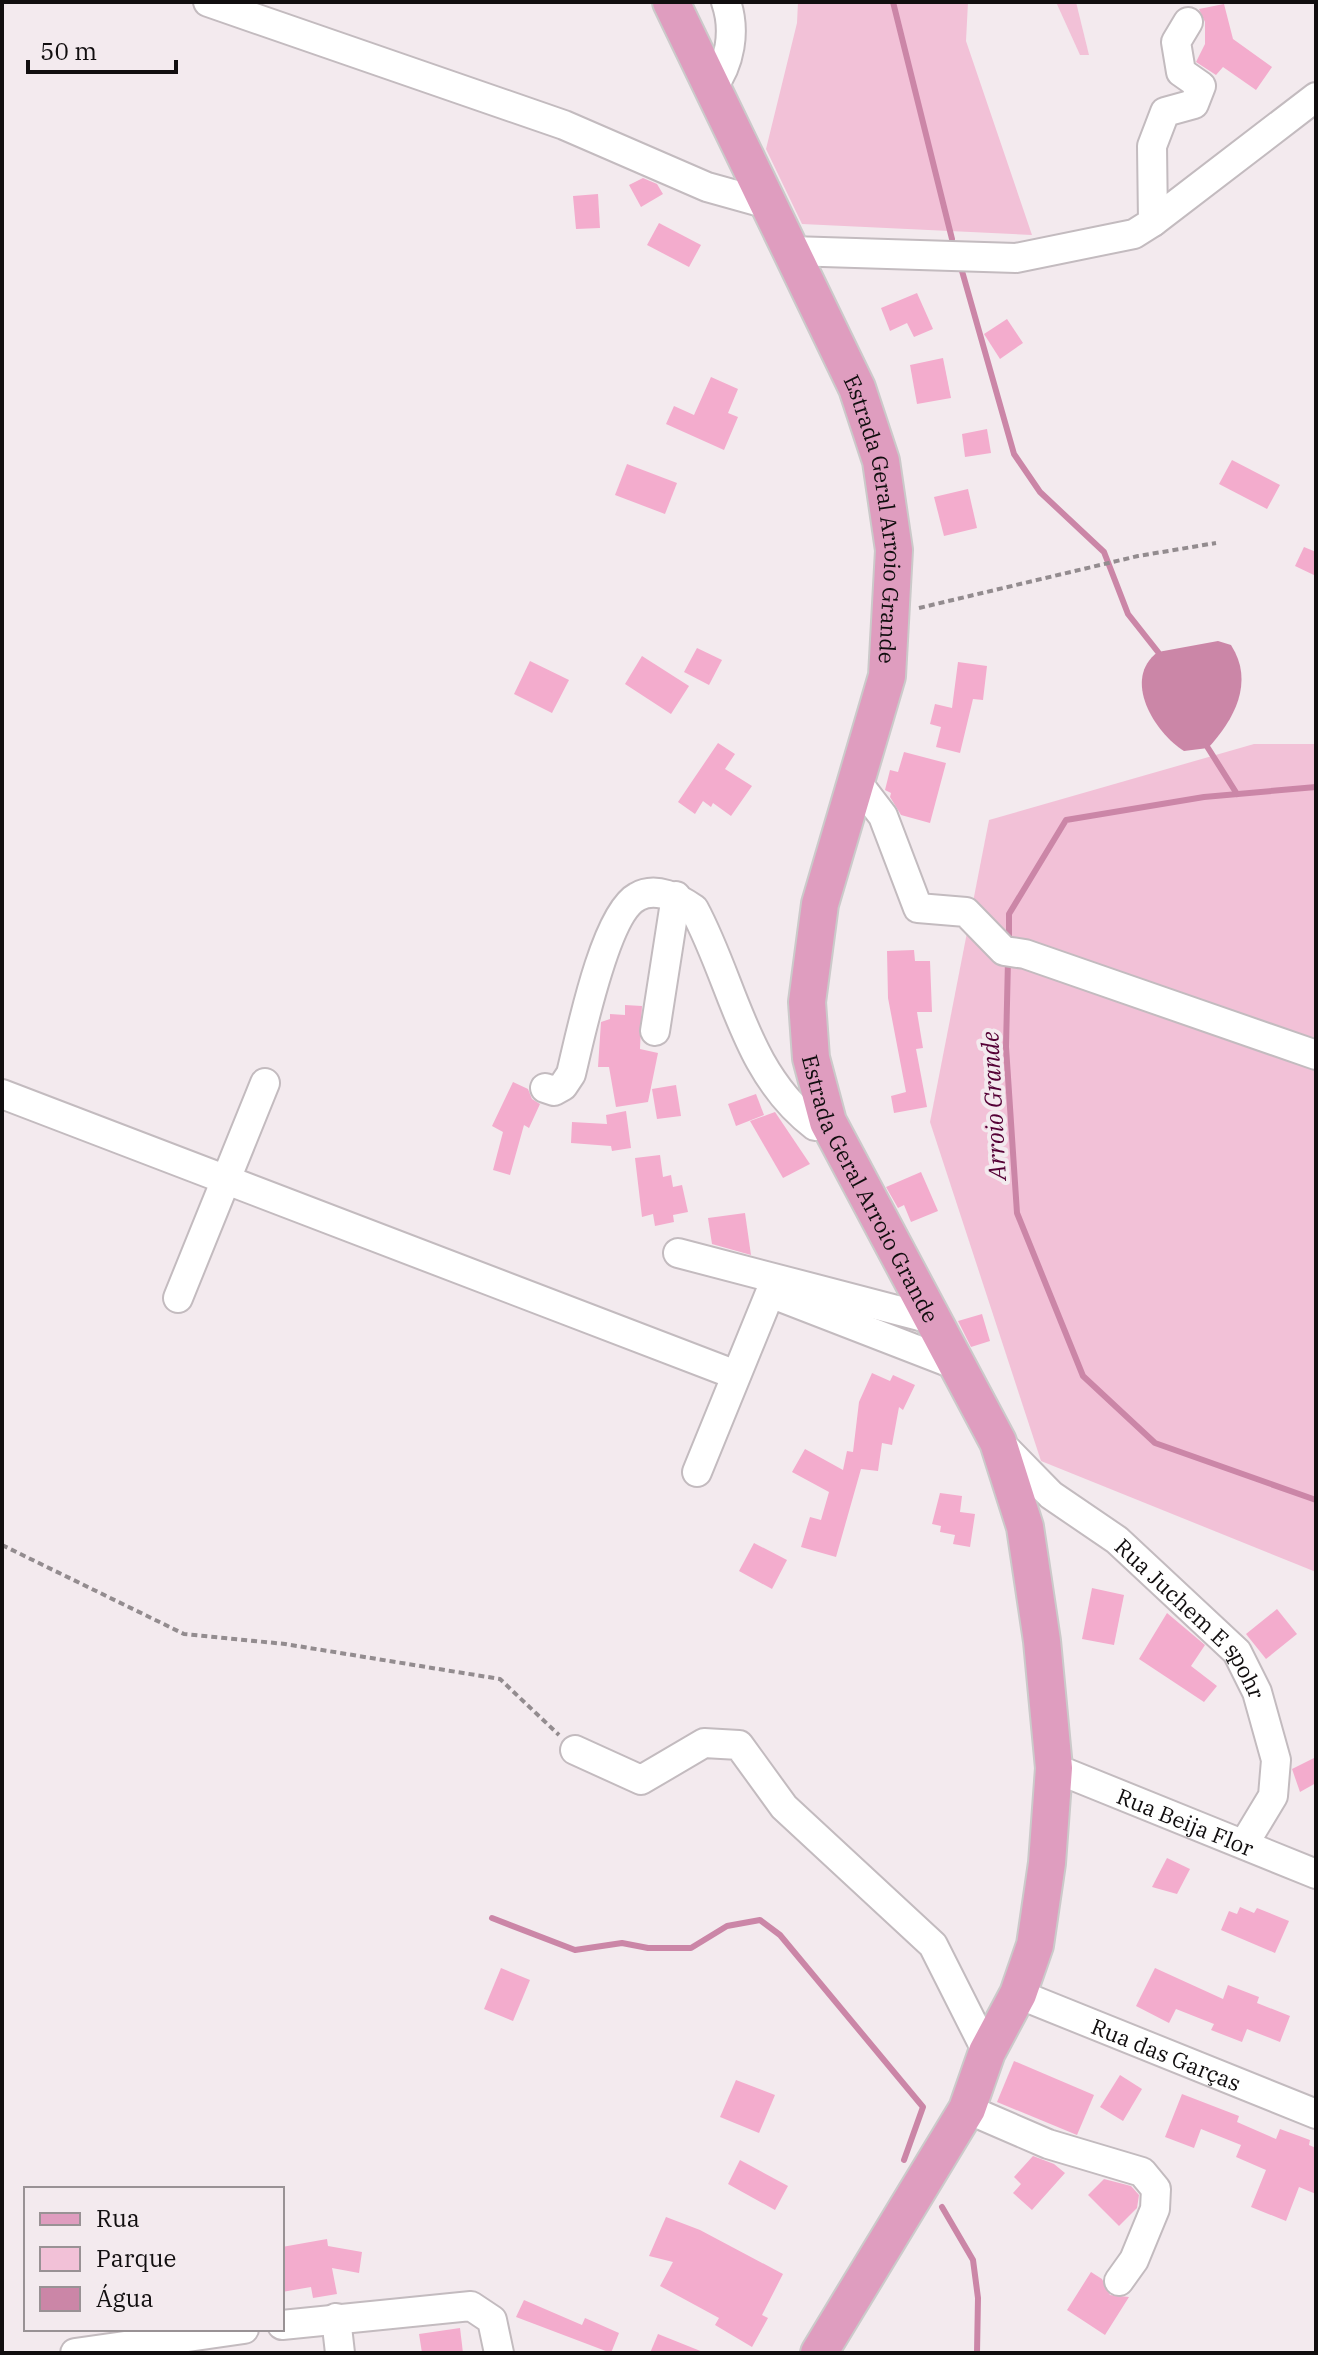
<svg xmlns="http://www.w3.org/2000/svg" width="1318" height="2355" font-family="'IBM Plex Serif',serif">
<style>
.green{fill:#f2c1d7}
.water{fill:#cb86a7}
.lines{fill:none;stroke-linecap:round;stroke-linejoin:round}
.stream{stroke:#cb86a7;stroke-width:6}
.building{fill:#f3accd}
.minor-casing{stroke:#c3bbbf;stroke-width:32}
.major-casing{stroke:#cbcaca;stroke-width:40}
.path{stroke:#938c8f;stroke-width:4;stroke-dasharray:6 4;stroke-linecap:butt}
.minor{stroke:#fff;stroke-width:28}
.major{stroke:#df9dbf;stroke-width:36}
.labels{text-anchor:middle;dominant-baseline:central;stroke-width:8;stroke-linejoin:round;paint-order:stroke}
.street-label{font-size:22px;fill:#110e0f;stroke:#f3eaee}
.water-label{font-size:24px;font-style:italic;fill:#540035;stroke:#f3eaee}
</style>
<rect width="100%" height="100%" fill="#f3eaee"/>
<g class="green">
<path d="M798 2H968L966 41 1032 235 802 224 766 149 797 23Z"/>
<path d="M1056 2H1076L1089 55H1080Z"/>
<path d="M1254 744H1316V1572L1041 1461 930 1122 989 820Z"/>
</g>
<path class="water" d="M1218 641 1231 645C1255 682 1234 720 1208 748L1184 751C1155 733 1121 679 1158 652Z"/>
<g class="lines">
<g class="stream">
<path d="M893 2 952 239"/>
<path d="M960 264 1014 454 1040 492 1104 552 1128 614 1158 652"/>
<path d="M1208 748 1237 794"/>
<path d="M1009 940V914L1066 820 1204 797 1316 787"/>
<path d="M1008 960 1006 1047 1017 1213 1083 1376 1155 1443 1316 1500"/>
<path d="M492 1918 575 1950 622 1943 648 1948H691L727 1926 760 1920 780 1935 923 2107 904 2160"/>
<path d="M942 2207 973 2260 978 2298 977 2353"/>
</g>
</g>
<g class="building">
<path d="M1224 4 1233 39 1272 67 1256 90 1223 67 1216 75 1196 62 1205 44V22L1199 9Z"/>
<path d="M643 178 657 184 663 194 641 207 629 185Z"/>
<path d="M598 194 600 228 576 229 573 196Z"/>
<path d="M659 223 701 245 689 267 647 245Z"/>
<path d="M917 293 933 329 914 337 907 323 890 331 881 308Z"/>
<path d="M1007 319 1023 343 1000 359 984 334Z"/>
<path d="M943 358 951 398 917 404 910 365Z"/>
<path d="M711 377 738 389 728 413 738 417 724 450 666 424 674 406 694 415Z"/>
<path d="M987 429 991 453 965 457 962 434Z"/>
<path d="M1232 460 1280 485 1267 509 1219 484Z"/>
<path d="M627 464 677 483 665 514 615 495Z"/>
<path d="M968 489 977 528 944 536 934 497Z"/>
<path d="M1304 547 1316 552V576L1295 566Z"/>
<path d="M697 648 722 660 709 685 684 672Z"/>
<path d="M642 656 689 686 671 714 625 684Z"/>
<path d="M530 661 569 680 552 713 514 694Z"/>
<path d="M958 662 987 666 983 700 973 699 960 753 936 747 941 727 930 724 935 704 952 708Z"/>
<path d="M718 743 735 754 725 769 752 786 731 816 713 803 711 807 703 801 695 814 678 802Z"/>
<path d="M904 752 946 763 930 823 901 815 890 797 891 793 885 790 890 770 898 772Z"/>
<path d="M914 950 915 961H930L932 1012H917L923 1048 916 1049 927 1107 894 1113 891 1096 906 1092 888 998 887 951Z"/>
<path d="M625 1005 642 1006 640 1049 658 1053 648 1102 616 1107 609 1067H598L601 1022 610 1019V1014L625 1015Z"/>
<path d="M513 1082 528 1089 532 1099 540 1104 529 1128 524 1125 510 1175 493 1170 503 1132 492 1126Z"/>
<path d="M676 1085 681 1116 657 1119 652 1089Z"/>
<path d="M756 1094 764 1115 736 1126 728 1104Z"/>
<path d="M626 1111 631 1148 612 1151 611 1146 571 1143 572 1122 607 1124 606 1115Z"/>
<path d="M775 1112 810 1164 783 1178 750 1121Z"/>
<path d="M660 1155 663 1177 671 1175 673 1187 682 1185 688 1212 673 1215 674 1222 655 1226 653 1214 642 1217 635 1158Z"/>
<path d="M921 1172 938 1211 911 1222 904 1205 898 1208 886 1187Z"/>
<path d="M745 1213 751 1255 712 1244 708 1218Z"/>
<path d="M982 1314 990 1341 971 1347 958 1321Z"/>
<path d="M872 1373 890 1381 893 1375 915 1385 903 1410 899 1407 892 1445 882 1443 878 1471 861 1469 836 1557 801 1547 810 1517 821 1520 829 1492 792 1472 805 1449 843 1470 847 1451 853 1452 859 1402Z"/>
<path d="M940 1493 962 1496 960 1512 975 1514 970 1547 953 1544 955 1535 940 1532 941 1526 932 1524Z"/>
<path d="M754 1543 787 1560 772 1589 739 1571Z"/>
<path d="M1092 1588 1124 1595 1114 1645 1082 1639Z"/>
<path d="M1277 1609 1297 1634 1266 1659 1246 1634Z"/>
<path d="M1167 1613 1205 1645 1191 1666 1217 1686 1204 1702 1139 1659Z"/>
<path d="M1316 1757V1783L1300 1792 1292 1769Z"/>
<path d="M1167 1858 1190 1869 1177 1894 1152 1887Z"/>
<path d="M1240 1907 1254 1913 1257 1908 1289 1921 1275 1953 1221 1930 1229 1911 1237 1914Z"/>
<path d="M501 1968 530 1980 513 2021 484 2009Z"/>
<path d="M1155 1968 1223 1999 1228 1985 1259 1997 1257 2003 1290 2016 1280 2042 1247 2029 1242 2042 1211 2030 1214 2024 1176 2009 1169 2023 1136 2006Z"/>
<path d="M1014 2061 1094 2095 1077 2135 997 2102Z"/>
<path d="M1120 2075 1142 2089 1123 2121 1100 2107Z"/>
<path d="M736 2080 775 2095 759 2133 720 2117Z"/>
<path d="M1182 2094 1239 2116 1237 2122 1276 2139 1280 2129 1310 2140 1309 2145 1316 2148V2194L1299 2187 1286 2221 1251 2207 1266 2170 1236 2157 1241 2145 1201 2129 1194 2148 1165 2137Z"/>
<path d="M1033 2156 1054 2164 1065 2173 1032 2210 1013 2193 1021 2184 1014 2177Z"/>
<path d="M740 2160 788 2186 775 2210 728 2184Z"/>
<path d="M1104 2179 1131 2186 1139 2195 1137 2208 1119 2226 1088 2195Z"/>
<path d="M666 2217 700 2230 783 2274 762 2315 768 2318 752 2347 715 2325 719 2318 660 2286 673 2262 649 2256Z"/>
<path d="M327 2239 328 2246 362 2252 359 2273 332 2268 337 2294 313 2298 311 2287 282 2292V2247Z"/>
<path d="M1091 2272 1102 2279 1110 2295 1129 2297 1105 2335 1067 2310Z"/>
<path d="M524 2300 582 2325 585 2318 619 2333 611 2353 516 2317Z"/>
<path d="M460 2328 463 2353H422L419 2334Z"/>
<path d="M658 2334 703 2352V2353H650Z"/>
</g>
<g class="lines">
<g class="minor-casing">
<g id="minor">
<path d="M208 2 564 125 707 187 768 204"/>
<path d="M712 88C730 64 736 31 726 2"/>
<path d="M1153 222 1316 97"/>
<path d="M791 251 1016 258 1134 234 1153 222 1152 146 1165 112 1194 104 1201 86 1181 72 1176 42 1188 22"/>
<path d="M857 782 883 816 918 908 966 912 1004 951 1025 954 1316 1055"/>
<path d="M655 1031 676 896"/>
<path d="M545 1088 554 1091 563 1086 571 1074C580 1037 605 914 637 897 656 886 678 898 694 909 734 983 744 1072 815 1126L828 1122"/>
<path d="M2 1094 736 1375"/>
<path d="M678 1253 931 1319"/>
<path d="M178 1298 265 1083"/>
<path id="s1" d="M1001 1444 1051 1495 1117 1540 1237 1652 1257 1692 1276 1760 1273 1796 1244 1844"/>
<path d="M697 1472 770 1293 956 1365"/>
<path d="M575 1750 641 1780 704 1743 739 1745 784 1807 933 1945 987 2052"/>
<path id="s2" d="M1054 1768 1316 1874"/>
<path id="s3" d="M1018 1994 1316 2114"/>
<path d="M967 2109 1048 2144 1142 2172 1156 2189 1155 2209 1134 2260 1119 2281"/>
<path d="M336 2318 340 2353"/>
<path d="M282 2325 471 2306 492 2320 499 2353"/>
<path d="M75 2353 244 2329"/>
</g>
</g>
<g class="major-casing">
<g id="major">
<path id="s4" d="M671 2 857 388 881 461 894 550 887 676 820 904 807 1002 811 1058 828 1122 998 1442 1025 1527 1042 1641 1054 1768 1047 1863 1035 1945 1018 1994 987 2052 967 2109 819 2353"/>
</g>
</g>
<g class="path">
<path d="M919 608 1138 556 1216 543"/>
<path d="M2 1545 184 1634 285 1644 500 1679 559 1735"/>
</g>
<use href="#minor" class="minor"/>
<use href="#major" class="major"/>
</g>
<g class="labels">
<g class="street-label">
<text stroke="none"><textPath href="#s4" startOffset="562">Estrada Geral Arroio Grande</textPath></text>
<text stroke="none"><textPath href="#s4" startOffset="1258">Estrada Geral Arroio Grande</textPath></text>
<text stroke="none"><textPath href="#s1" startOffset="260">Rua Juchem E spohr</textPath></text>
<text stroke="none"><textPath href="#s2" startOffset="142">Rua Beija Flor</textPath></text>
<text stroke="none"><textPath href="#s3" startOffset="160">Rua das Garças</textPath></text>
</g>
<g class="water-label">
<text transform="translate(993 1106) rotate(-93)">Arroio Grande</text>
</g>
</g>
<rect width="1318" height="2355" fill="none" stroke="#110e0f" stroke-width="8"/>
<rect x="24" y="2187" width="260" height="144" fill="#f3eaee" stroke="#999295" stroke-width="2"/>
<rect x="40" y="2213" width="40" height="12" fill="#df9dbf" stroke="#999295" stroke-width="2"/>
<text x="96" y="2227" font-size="24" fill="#110e0f">Rua</text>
<rect x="40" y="2247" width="40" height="24" fill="#f2c1d7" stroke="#999295" stroke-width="2"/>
<text x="96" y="2267" font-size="24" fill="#110e0f">Parque</text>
<rect x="40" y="2287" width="40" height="24" fill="#cb86a7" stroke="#999295" stroke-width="2"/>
<text x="96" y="2307" font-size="24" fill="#110e0f">Água</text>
<path d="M28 60v12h148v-12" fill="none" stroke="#110e0f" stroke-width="4"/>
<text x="40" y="60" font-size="24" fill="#110e0f" stroke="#f3eaee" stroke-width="6" paint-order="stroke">50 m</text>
</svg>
